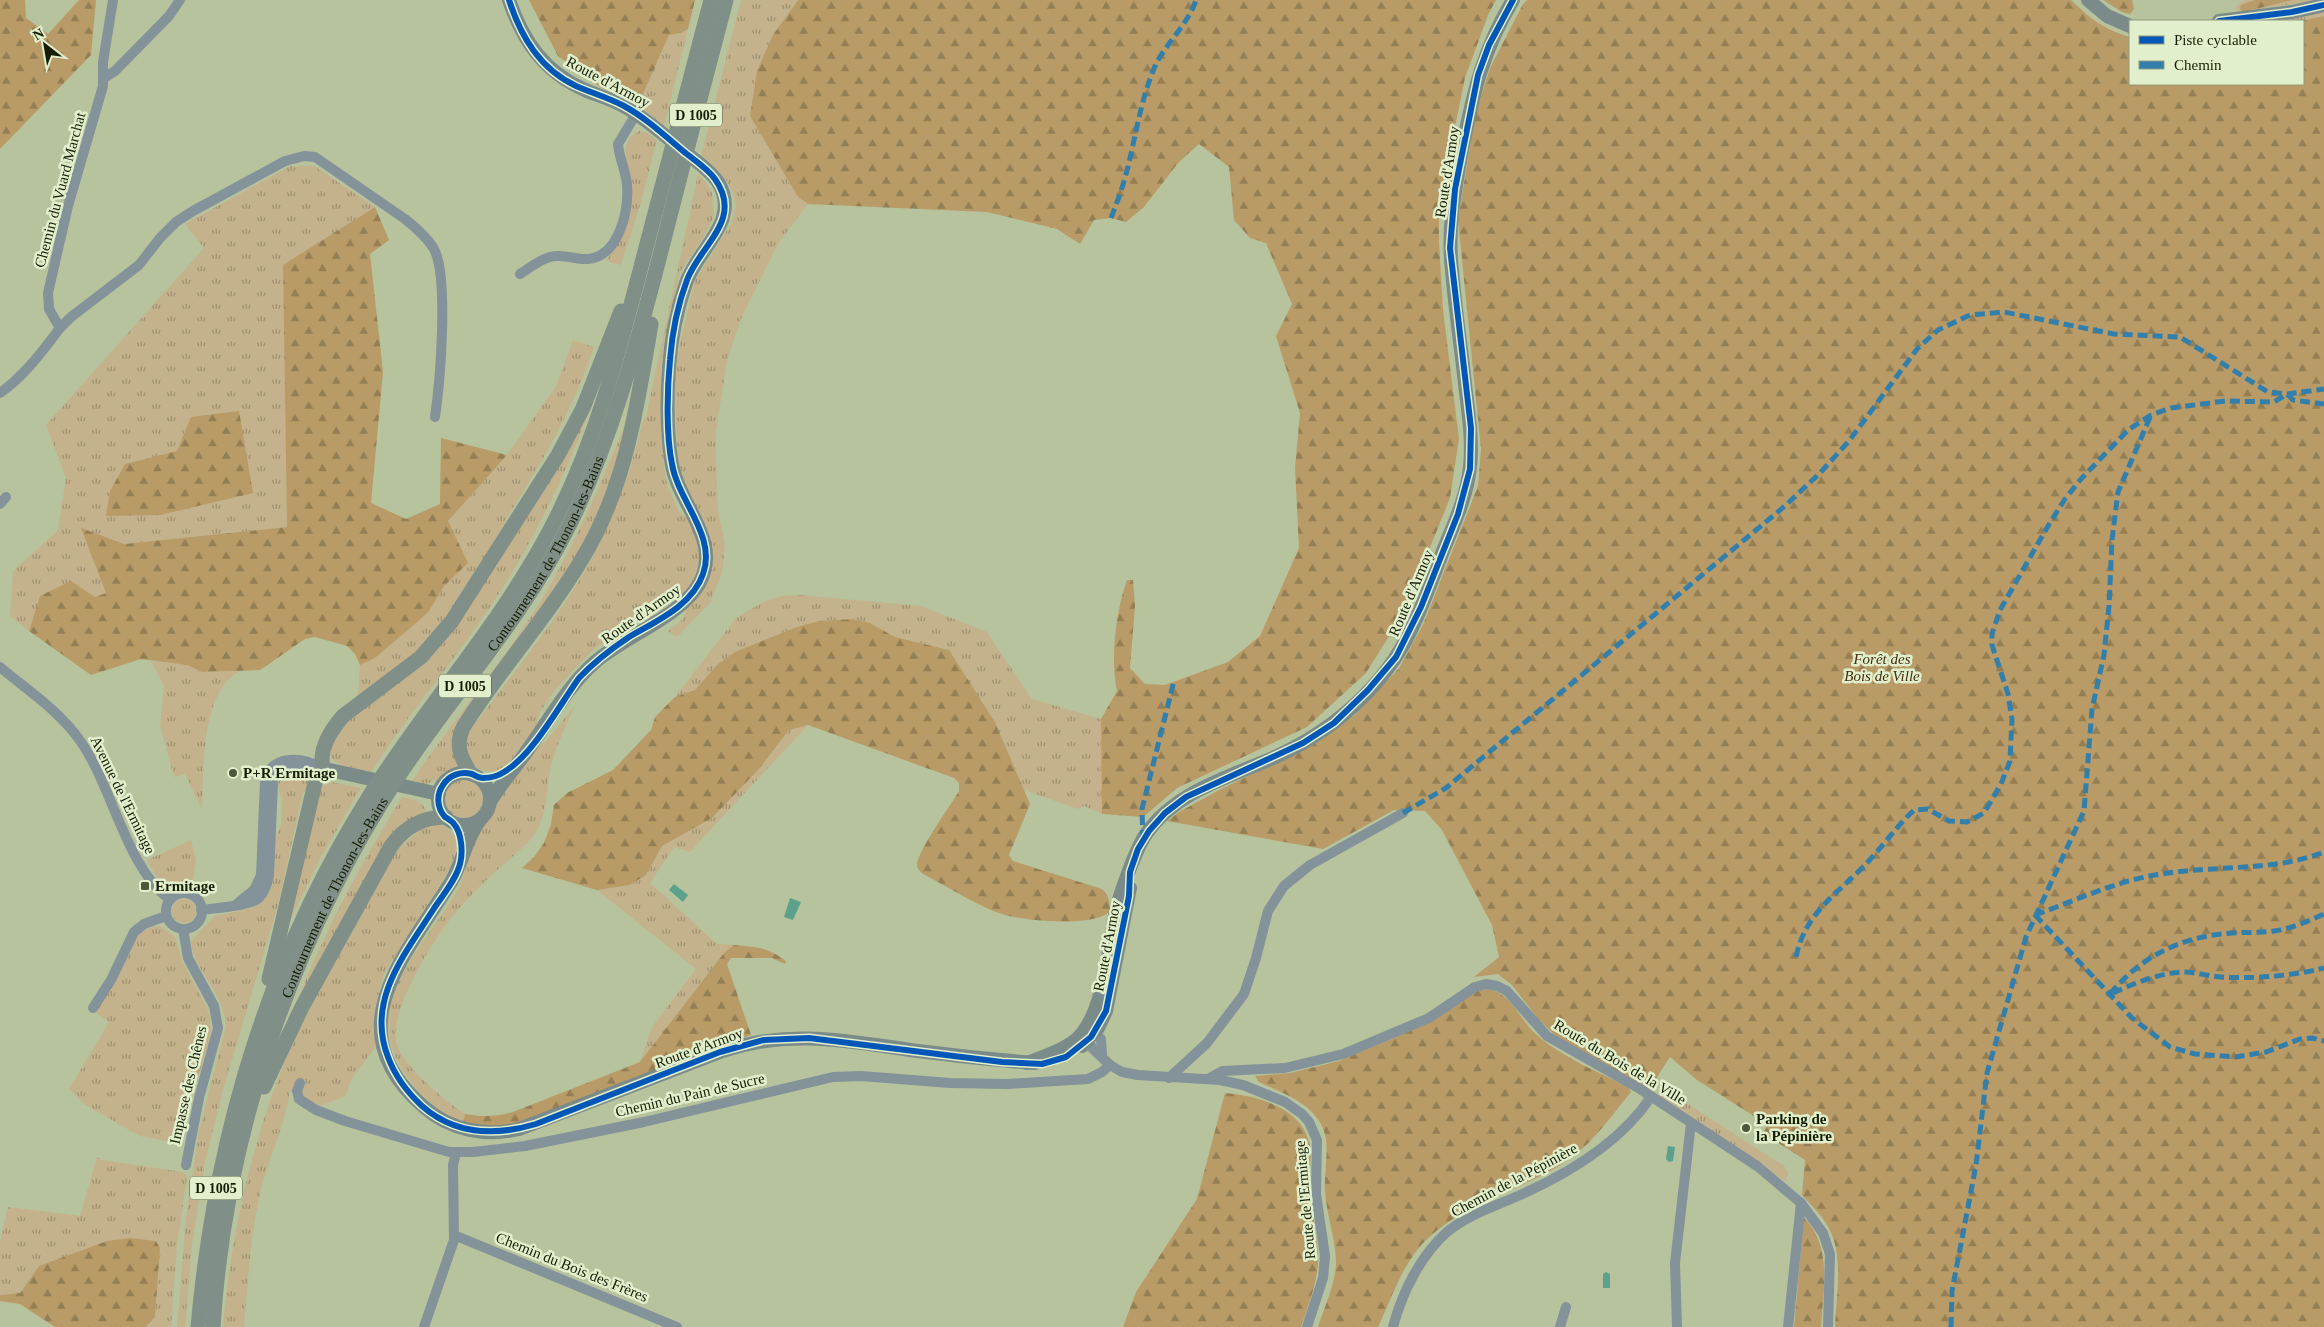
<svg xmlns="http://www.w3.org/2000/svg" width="2324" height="1327" font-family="Georgia,serif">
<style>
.grass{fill:url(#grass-tufts)}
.forest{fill:url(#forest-firs)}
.water{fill:#5ca18e}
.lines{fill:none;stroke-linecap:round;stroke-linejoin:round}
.minor{stroke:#849399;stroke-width:10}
.major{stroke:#7a8b89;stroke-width:14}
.highway{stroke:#808f88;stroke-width:15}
.quiet{stroke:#327fac;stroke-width:5;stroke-dasharray:10 5;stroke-linecap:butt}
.cycleway-casing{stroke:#e2efcc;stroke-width:9}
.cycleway{stroke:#0057b8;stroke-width:6}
.poi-dot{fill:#4d5839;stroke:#e2efcc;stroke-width:2}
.labels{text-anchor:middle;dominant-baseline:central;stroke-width:5;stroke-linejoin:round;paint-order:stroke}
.shield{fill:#e2efcc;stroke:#525d3f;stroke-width:1}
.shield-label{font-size:14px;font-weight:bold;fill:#151e03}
.street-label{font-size:15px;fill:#151e03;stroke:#e2efcc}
.park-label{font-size:15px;font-style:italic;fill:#462c10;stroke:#e2efcc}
.poi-label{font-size:15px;font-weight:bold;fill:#151e03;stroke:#e2efcc;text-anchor:start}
</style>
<defs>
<pattern id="grass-tufts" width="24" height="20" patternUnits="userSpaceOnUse" patternTransform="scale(1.25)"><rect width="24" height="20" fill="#c4b28c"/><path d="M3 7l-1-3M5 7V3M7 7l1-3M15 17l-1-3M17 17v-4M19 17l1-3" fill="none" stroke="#9e9070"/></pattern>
<pattern id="forest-firs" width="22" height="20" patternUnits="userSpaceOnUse" patternTransform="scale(1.25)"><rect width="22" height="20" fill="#b89b67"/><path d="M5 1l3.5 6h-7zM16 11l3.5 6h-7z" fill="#947e53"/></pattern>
</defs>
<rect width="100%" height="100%" fill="#b6c39d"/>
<g class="grass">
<path d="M741 0H798L773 35 750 116 798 197 808 204 778 244 742 316 727 361 716 430V460L718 510 725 545 722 573 710 603 677 637 668 631 683 619 688 605 706 583 686 489 680 471 677 453 675 380 678 352 695 280 731 224 736 205 732 191 725 179 701 156Z"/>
<path d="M2244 0H2255L2241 5 2243 12 2293 0H2320L2238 12 2236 7Z"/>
<path d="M2324 10V16L2301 21H2269Z"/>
<path d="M688 29 664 126 638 105 669 35 681 33Z"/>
<path d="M639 131 648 133 657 140 641 202 621 265 606 261 616 246 629 180 625 147 630 137Z"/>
<path d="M290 166H314L375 207 283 265 287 527 124 544 82 529 106 593 95 597 40 596 29 631 10 616 13 571 58 530 66 478 46 425 204 248 185 224Z"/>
<path d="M698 174 706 182 712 193 714 216 703 238 680 272 663 350 661 371 664 468 667 484 679 512 690 521 696 532 700 557 694 581 687 591 650 618 629 619 615 628 612 636 591 652 555 690 540 712 535 729 506 766 496 772 480 770 472 765 464 743 474 723 479 719C516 669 557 620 587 567 613 521 631 472 643 421L646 417Z"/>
<path d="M573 340 594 347C573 411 540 466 504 522L507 525C484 561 463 600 435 633 414 658 385 677 358 695L360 665 375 658 422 618 429 611 444 586 467 563 448 521 507 455 556 386Z"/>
<path d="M585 413 588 415C564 477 536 536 500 592 460 654 411 710 371 772L342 766 331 758 330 748 344 723 411 671Z"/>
<path d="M628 418 622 452 584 547 461 723V767C450 769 431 786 422 784 419 783 417 781 412 781 454 719 503 662 542 599 577 541 602 480 628 418Z"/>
<path d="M800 595 921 606 987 632 1032 699 1101 719 1102 814 1084 806 1078 809 1024 790 995 722 949 650 895 637 870 623 853 619 819 621 797 628 735 652 718 664 695 690 675 697 736 618 763 602 781 596Z"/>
<path d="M151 661 187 665 202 672 240 671C200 692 204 771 202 810L185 774 174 777 160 726 164 686Z"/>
<path d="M574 707C566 726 556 746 551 766 546 788 548 813 536 832 527 845 515 854 504 864 490 876 476 890 463 904 439 929 391 1005 396 1041 400 1064 445 1101 465 1114L463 1123C439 1112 420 1096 406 1075 356 1003 425 948 458 889 468 872 467 846 479 829 482 825 487 822 489 818 493 813 494 806 497 801 509 782 525 764 538 746L545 742Z"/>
<path d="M808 725 690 852 674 847 650 883 717 944 734 945 724 953 640 1062 652 1027 696 969 597 890 630 885 646 875 662 846 712 818 759 769 789 730Z"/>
<path d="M290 771 302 774 308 782 306 792H303L278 905 223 1090 205 1162 192 1244 185 1327H177L186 1218 199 1131 226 1026C224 992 193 970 191 941L215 916 252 908 262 902 270 892 274 878 276 839 281 823 282 799 278 787 280 776Z"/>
<circle cx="464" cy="799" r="19"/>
<path d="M332 782 361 788 321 857 286 928 321 787Z"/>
<path d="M402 797C415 800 423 800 427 814L415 819 299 1001 298 999C326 928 362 862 402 797Z"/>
<path d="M442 824 451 831 456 840 455 859 445 877 384 974 374 1011 376 1047 353 1076 345 1096 321 1106 290 1091C285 1126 269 1156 261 1190 250 1235 248 1281 244 1327H223C230 1240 252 1140 286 1059 304 1016 328 976 351 935 366 906 381 877 398 849L418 832 420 827Z"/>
<path d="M191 840 196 861 192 885C162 884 162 889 147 860Z"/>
<circle cx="184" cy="911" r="12"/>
<path d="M160 926 175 937 182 961 207 1008 210 1019 211 1030 209 1043 197 1082H194L178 1143 140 1136 84 1104 69 1089 109 1022 96 1013 126 958 136 934 152 927Z"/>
<path d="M1671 1086 1674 1088 1671 1093 1784 1166 1788 1172 1786 1182 1759 1162 1657 1096 1664 1087Z"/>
<path d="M97 1157 102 1160 176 1171 184 1173 187 1177 177 1245 171 1327H146L155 1317 160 1248 39 1266 19 1293 0 1295V1242L8 1207 80 1216Z"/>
</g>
<g class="forest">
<path d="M0 0H25L26 18 48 34 79 0H96L91 55 0 149Z"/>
<path d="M529 0H695L688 29 681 33 669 35 638 105 600 87 558 56Z"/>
<path d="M798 0H1496L1488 15 1465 78 1439 204V242L1443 310 1459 439 1450 498 1403 614 1366 673 1307 727 1177 788 1143 817 1102 814 1101 719 1117 691C1110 659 1116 611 1127 580H1133L1135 606 1130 668 1145 684 1165 685 1228 662 1260 636 1299 548 1295 468 1300 413 1276 336 1292 304 1266 243 1250 238 1234 220 1229 167 1199 144 1178 163 1144 207 1126 222 1111 218 1094 220 1080 244 1057 229 987 212 808 204 798 197 750 116 757 71 773 35Z"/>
<path d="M1527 0H2071C2091 19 2103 29 2130 37V84H2303V21H2301L2324 16V1327H1835C1836 1298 1843 1262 1832 1235 1826 1219 1813 1207 1802 1195L1805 1160 1763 1133 1768 1125 1697 1080 1670 1057 1648 1091 1555 1035 1539 1020 1512 985 1498 974 1474 977 1499 957 1492 925 1442 830 1425 811 1394 810 1323 849 1167 821 1179 812 1221 789 1313 745 1355 715 1399 668 1423 625 1478 486 1481 449 1458 220 1475 116 1490 68 1523 4Z"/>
<path d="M2103 0H2132L2134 9 2130 14 2122 12Z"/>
<path d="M2255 0H2293L2243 12 2240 9 2241 5Z"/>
<path d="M375 207 389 240 370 254 383 372 371 503 406 519 440 504 441 438 507 455 448 521 468 563 444 586 429 611 422 618 375 658 360 665 355 654 347 646 315 637 305 639 260 670 202 672 187 665 141 659 91 675 29 631 40 596 71 581 95 597 106 593 81 528 124 544 287 527 283 265Z"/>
<path d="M239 411 253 493 160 515 106 516 110 491 125 464 177 451 191 417Z"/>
<path d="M853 619 870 623 895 637 949 650 995 722 1030 804 1009 855 1013 861 1102 889C1109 895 1110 902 1110 911 1094 928 1023 921 1002 914 979 907 945 885 923 874 920 871 917 869 917 864 920 847 949 808 959 791V783L954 778 808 725 789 730 759 769 712 818 662 846 646 875 630 885 597 890 522 868 534 857 544 843 551 824 554 805 567 793 613 770 651 730 655 717 675 697 695 690 718 664 735 652 797 627 819 621Z"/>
<path d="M734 945C756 947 768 947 786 961L785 964 772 958H731L727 964 751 1035 515 1125 489 1127 463 1123 465 1114C482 1117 496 1117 513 1112L640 1062 724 953Z"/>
<path d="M1488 989C1513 994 1519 1020 1537 1035 1563 1058 1597 1071 1628 1087L1631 1092C1612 1115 1595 1140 1572 1157 1524 1192 1457 1202 1418 1249 1400 1271 1390 1302 1378 1327H1318C1324 1308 1335 1285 1336 1264 1336 1240 1327 1217 1325 1192 1323 1168 1334 1139 1317 1118 1304 1100 1278 1091 1259 1082L1255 1076 1290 1073 1339 1061 1428 1023 1477 991Z"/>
<path d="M1225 1093C1250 1095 1285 1103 1301 1125 1306 1132 1308 1138 1310 1146 1312 1160 1308 1177 1310 1192 1312 1216 1319 1240 1318 1264 1316 1286 1308 1306 1301 1327H1123L1136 1292 1197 1199Z"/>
<path d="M1804 1218C1833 1247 1823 1290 1821 1327H1794Z"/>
<path d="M131 1238 156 1241 160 1248 155 1317 146 1327H55L20 1304 0 1301V1295L20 1293 39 1266 107 1241Z"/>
</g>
<g class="water">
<path d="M674 884 688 895 683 902 669 890Z"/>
<path d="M790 898 801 902 793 920 784 917Z"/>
<path d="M1668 1146 1675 1147 1673 1161 1669 1162 1666 1159Z"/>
<path d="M1606 1272 1610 1274V1288H1603V1274Z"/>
</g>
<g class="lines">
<g class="minor">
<path d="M104 78 115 71 169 16 180 0"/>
<path d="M520 274C531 267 544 256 557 256 567 255 578 260 588 259 619 256 629 211 627 185 626 171 619 158 618 144L636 114"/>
<path d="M60 328 71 317 139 265 160 238 176 222 193 211 285 161 304 156 315 157 405 219C415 227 427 237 434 249 449 277 440 383 435 417"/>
<path d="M0 393C24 376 42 352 60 328L49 309 48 293 68 206 103 86V62L113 0"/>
<path d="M0 504 6 497"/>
<path d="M0 667C27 690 60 711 81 742 113 788 126 867 170 900"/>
<circle cx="184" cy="911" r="18"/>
<path d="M238 903 254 890 261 875 265 782C269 753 306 756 324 770"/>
<path d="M201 910C214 908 251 906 259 898 265 892 267 884 269 876L273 783C276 759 303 767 317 776"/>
<path d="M183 929 188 958 214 1006 218 1028 199 1098 186 1165"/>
<path d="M93 1008 111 980 134 932 144 924 166 916"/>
<path d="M1090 1029 1101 1039 1102 1055"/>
<path d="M1085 1035 1093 1049 1110 1065 1122 1072 1138 1075 1220 1080 1243 1085 1285 1102 1302 1114 1309 1122 1317 1140 1316 1194 1325 1256 1323 1278 1307 1327"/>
<path d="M1169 1078 1207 1043 1244 994 1256 958 1268 911 1284 886 1310 865 1403 813"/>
<path d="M1208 1079 1222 1071 1285 1068 1343 1054 1429 1018 1475 987 1486 984 1497 986 1507 991 1547 1036 1640 1089 1757 1166 1801 1203 1823 1233 1830 1254 1828 1327"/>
<path d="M300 1083 297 1091 299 1099 316 1110 345 1121 449 1152H473L525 1146 644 1122 833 1077 861 1076 950 1083 1007 1084 1088 1079 1102 1072 1110 1065"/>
<path d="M454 1235 677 1327"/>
<path d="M424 1327 454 1240 453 1165 456 1153"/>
<path d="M1393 1327C1402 1293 1420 1256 1447 1232 1468 1215 1493 1207 1518 1196 1568 1174 1620 1143 1651 1097"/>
<path d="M1560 1327 1566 1307"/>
<path d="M1677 1327 1675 1263 1691 1123"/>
<path d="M1788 1327 1801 1203"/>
</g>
<g class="major">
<path d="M2088 0 2107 16 2130 26"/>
<path d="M2219 21 2292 12 2324 5"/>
<circle cx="464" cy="799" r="26"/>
<path d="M315 783 319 774 330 770 439 794"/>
<path d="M490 802C501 783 517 766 529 748 549 720 568 686 594 663 623 637 680 617 699 584 723 541 679 505 672 465 667 436 667 397 669 368 671 340 677 309 686 283 697 249 742 221 718 182 709 169 693 159 680 148 663 134 646 119 627 108 614 100 599 96 585 90 544 72 523 41 509 0"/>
<path d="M480 820C466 838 463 862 451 882 405 956 334 1030 424 1107 450 1130 485 1137 519 1129L720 1052C789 1028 848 1041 918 1051 957 1056 996 1060 1035 1063"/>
<path d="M1082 1046 1098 1028 1106 1011 1130 888"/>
<path d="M1027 1063C1045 1056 1063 1051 1078 1038 1105 1011 1108 948 1116 911 1120 893 1136 849 1146 834 1176 791 1230 777 1275 757 1333 731 1385 686 1412 628 1424 603 1433 577 1443 551 1454 524 1467 496 1470 467 1473 439 1468 411 1465 384 1461 346 1455 308 1452 270 1447 229 1455 190 1462 150 1473 94 1483 49 1513 0"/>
</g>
<g class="highway">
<path d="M324 770C317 751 331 730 343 716L421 657 452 621 558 455 583 408 621 311"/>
<path d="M471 774C461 758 454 745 464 726 500 669 547 618 582 559 626 487 637 406 651 324"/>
<path d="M269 979 315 783"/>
<path d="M264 1087 302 1007 391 846C405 827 422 817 446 817"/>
<path d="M198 1327C215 1137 268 957 370 795 428 703 502 623 552 526 596 441 619 351 643 259 666 173 688 86 711 0"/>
<path id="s1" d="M213 1327C225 1133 292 940 398 777 454 692 523 618 569 526 611 441 635 351 659 259 681 173 703 86 726 0"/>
</g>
<g class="quiet">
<path d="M1111 218C1116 205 1121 192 1125 178 1135 142 1139 106 1153 71 1163 45 1187 27 1196 0"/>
<path d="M1403 813 1446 788 1785 506 1820 473 1849 441 1917 349 1938 330 1970 315 2004 312 2114 334 2180 337 2268 392 2287 394 2324 389"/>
<path d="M1143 840 1142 809 1174 681"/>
<path d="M2035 915 2132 1018 2170 1047 2195 1054 2235 1057 2266 1052 2300 1039 2312 1038 2324 1041"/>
<path d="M2035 915C2077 900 2118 880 2162 874 2215 865 2273 872 2324 852"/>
<path d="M1796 957C1805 913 1837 894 1866 864 1883 846 1897 826 1914 810L1928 809 1949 821 1967 822 1984 813 2001 784 2010 761 2012 719 2008 694 1992 645V634L2000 610 2048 526 2065 499 2081 479 2128 430 2151 415 2171 408 2225 401 2274 402 2287 394 2293 400 2324 404"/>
<path d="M2113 993C2133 984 2159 973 2182 972 2195 972 2208 976 2221 977 2254 979 2292 976 2324 968"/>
<path d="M2110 994C2141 956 2183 936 2232 933 2246 932 2260 933 2274 931 2291 929 2308 921 2324 914"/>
<path d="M1951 1327 1952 1291 1976 1165 1987 1073 2026 937 2084 811 2092 709 2104 655 2109 606 2112 540 2118 492 2151 415"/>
</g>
<g class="cycleway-casing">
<g id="cycleway">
<path d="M509 0C521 37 540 69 576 86 592 93 609 98 624 106 646 118 664 135 683 151 694 160 707 168 715 179 744 220 700 245 687 280 678 304 672 334 670 360 667 390 666 435 672 464 678 501 717 536 703 574 692 606 656 621 629 637 611 649 594 662 579 678 559 706 532 756 504 772 498 776 490 778 483 778 479 778 476 776 472 774 461 771 449 775 443 785 436 795 437 808 445 817 448 819 452 821 454 824 462 833 463 853 460 864 456 880 442 896 433 910 404 955 366 1001 388 1057 395 1076 408 1093 422 1106 456 1136 496 1136 536 1124L720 1052 764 1040 809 1038 1002 1062 1042 1064 1066 1057 1091 1037 1106 1011 1129 896 1130 872 1138 849 1149 831 1165 813 1186 797 1303 743 1334 723 1368 690 1396 657 1421 607 1458 514 1470 469 1471 428 1450 248 1455 189 1478 75 1489 45 1513 0"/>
<path d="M2219 21 2292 12 2324 5"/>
</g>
</g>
<use href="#cycleway" class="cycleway"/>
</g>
<g class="poi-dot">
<circle cx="233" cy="773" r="5"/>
<rect x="140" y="881" width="10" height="10" rx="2.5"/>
<circle cx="1746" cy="1128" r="5"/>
</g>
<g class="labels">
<g class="shield">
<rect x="670" y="103.5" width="52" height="23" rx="4"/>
<rect x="439" y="674.5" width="52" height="23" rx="4"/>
<rect x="190" y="1176.5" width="52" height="23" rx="4"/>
</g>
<g class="shield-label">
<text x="696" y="115">D 1005</text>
<text x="465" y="686">D 1005</text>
<text x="216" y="1188">D 1005</text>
</g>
<g class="street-label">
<text transform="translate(608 82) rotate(28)">Route d'Armoy</text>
<text transform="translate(1447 172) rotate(-81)">Route d'Armoy</text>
<text transform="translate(60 190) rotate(-75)">Chemin du Vuard Marchat</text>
<text stroke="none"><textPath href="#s1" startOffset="855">Contournement de Thonon-les-Bains</textPath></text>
<text transform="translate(1411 593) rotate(-67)">Route d'Armoy</text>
<text transform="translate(641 614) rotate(-35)">Route d'Armoy</text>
<text transform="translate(123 795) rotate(64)">Avenue de l'Ermitage</text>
<text stroke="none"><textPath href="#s1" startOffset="450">Contournement de Thonon-les-Bains</textPath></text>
<text transform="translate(1107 946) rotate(-79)">Route d'Armoy</text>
<text transform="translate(699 1048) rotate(-20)">Route d'Armoy</text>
<text transform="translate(1620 1062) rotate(31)">Route du Bois de la Ville</text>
<text transform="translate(188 1085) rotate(-77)">Impasse des Chênes</text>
<text transform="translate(690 1095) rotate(-13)">Chemin du Pain de Sucre</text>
<text transform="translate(1514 1180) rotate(-28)">Chemin de la Pépinière</text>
<text transform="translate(1305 1200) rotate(-95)">Route de l'Ermitage</text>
<text transform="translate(572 1267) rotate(22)">Chemin du Bois des Frères</text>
</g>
<g class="park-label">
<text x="1882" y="659">Forêt des<tspan x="1882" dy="17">Bois de Ville</tspan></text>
</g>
<g class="poi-label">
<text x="243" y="773">P+R Ermitage</text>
<text x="155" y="886">Ermitage</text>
<text x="1756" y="1119">Parking de<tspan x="1756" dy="17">la Pépinière</tspan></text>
</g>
</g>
<rect x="2129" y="20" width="175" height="65" fill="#e2efcc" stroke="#909b7c"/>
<rect x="2139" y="36" width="25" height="8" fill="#0057b8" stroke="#909b7c"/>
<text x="2174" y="45" font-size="15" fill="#151e03">Piste cyclable</text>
<rect x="2139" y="61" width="25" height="8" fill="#327fac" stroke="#909b7c"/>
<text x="2174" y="70" font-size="15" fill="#151e03">Chemin</text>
<g transform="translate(45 45) rotate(329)" stroke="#e2efcc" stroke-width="4" paint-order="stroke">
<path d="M0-4L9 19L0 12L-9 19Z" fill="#151e03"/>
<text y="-8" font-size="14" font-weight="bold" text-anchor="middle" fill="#151e03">N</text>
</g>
</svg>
